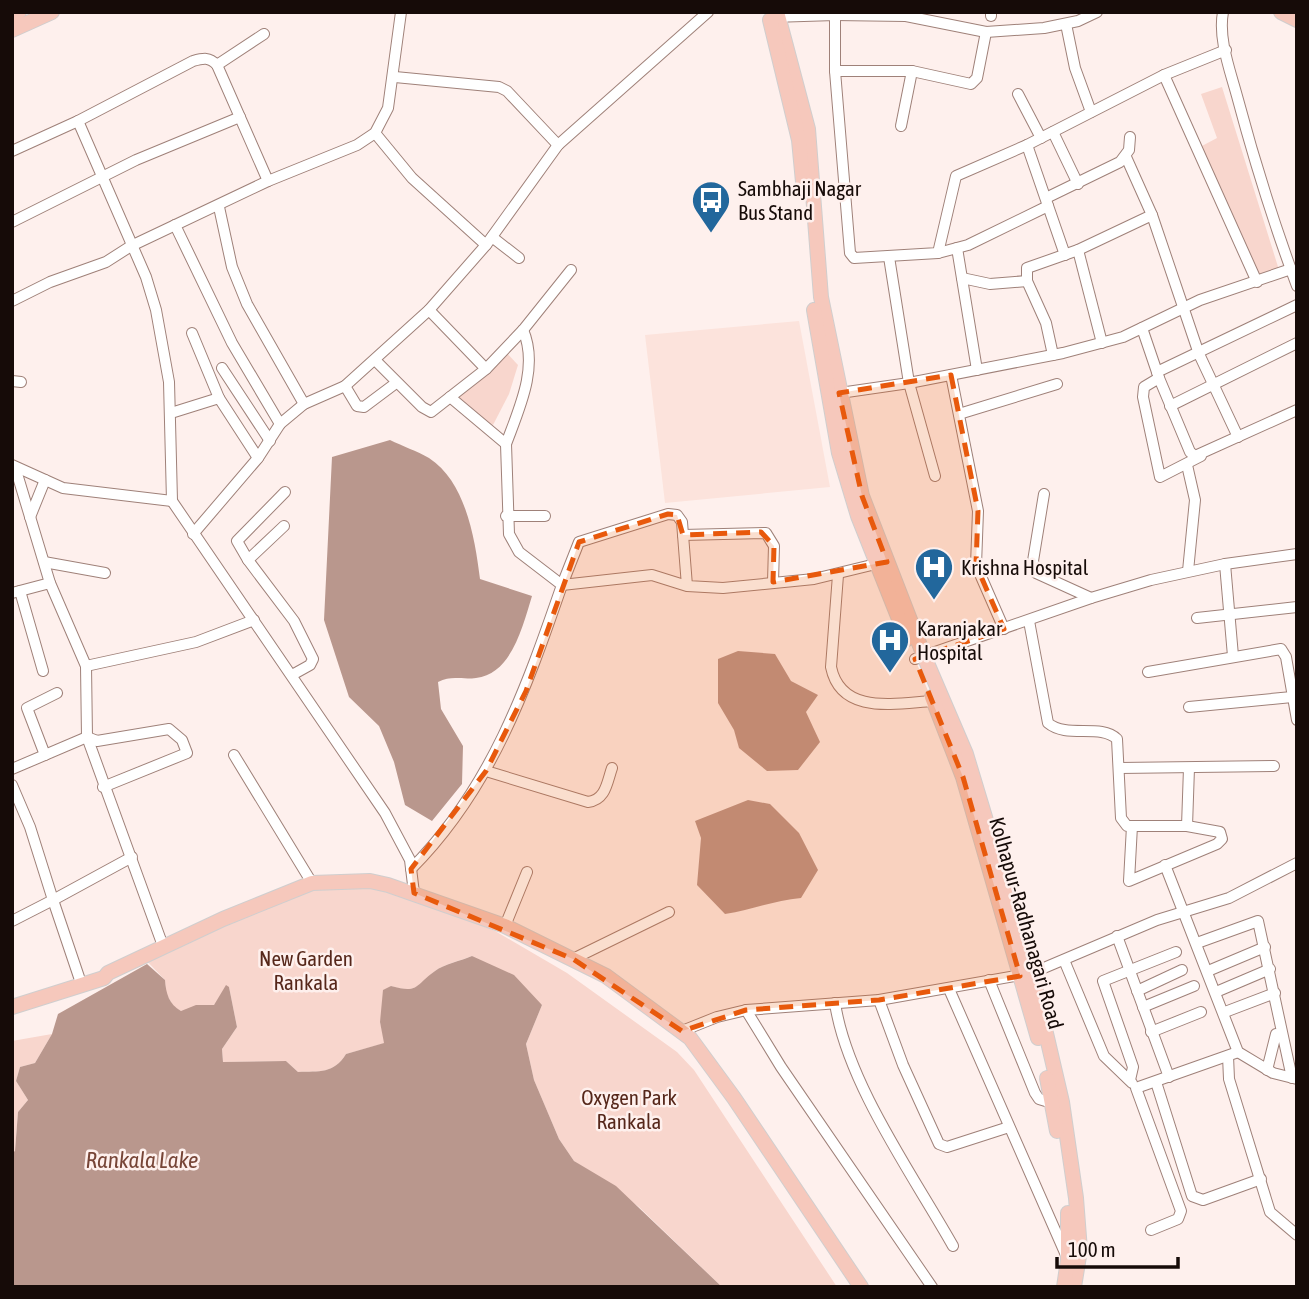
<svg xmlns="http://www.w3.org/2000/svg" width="1309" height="1299" font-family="'Asap Condensed',sans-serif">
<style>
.built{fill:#fce3dc}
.green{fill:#f8d6cd}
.water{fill:#b9978d}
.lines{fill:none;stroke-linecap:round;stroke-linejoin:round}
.minor-casing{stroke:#9f8179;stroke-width:12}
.major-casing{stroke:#d0cece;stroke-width:16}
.minor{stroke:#fff;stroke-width:10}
.major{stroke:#f6c8bc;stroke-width:14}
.marked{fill:#e8590c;fill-opacity:0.2;stroke:#e8590c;stroke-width:5;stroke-dasharray:14 9;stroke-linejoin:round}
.labels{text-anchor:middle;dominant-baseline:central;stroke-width:5;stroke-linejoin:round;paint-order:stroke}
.poi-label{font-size:21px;fill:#160b08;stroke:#fef0ed;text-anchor:start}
.street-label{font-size:21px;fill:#160b08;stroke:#fef0ed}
.park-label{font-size:21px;fill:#56271a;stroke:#fef0ed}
.water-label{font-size:23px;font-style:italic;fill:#774537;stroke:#fef0ed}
</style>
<rect width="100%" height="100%" fill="#fef0ed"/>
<path class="built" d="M799 321 830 487 665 503 645 335Z"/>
<g class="green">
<path d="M1222 87 1279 270 1258 278 1200 147 1217 138 1201 94Z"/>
<path d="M504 350 518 365 509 394 493 425 450 397Z"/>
<path d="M370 881 495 931 567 973 677 1052 694 1070 837 1287H722L639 1207 574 1161 559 1139 534 1080 526 1044 542 1005 472 956C460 961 444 964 435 971 416 986 418 994 391 986L380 1022 385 1043 346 1054C334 1074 319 1071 298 1072L286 1061 223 1062 222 1049 237 1027 229 987 214 1005 181 1011 174 1007 166 994 165 980 143 957 312 883Z"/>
<path d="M52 1034 35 1063 20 1067 16 1081 28 1100 18 1112 15 1151 12 1153V1041Z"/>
</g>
<g class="water">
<path d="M390 440C402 446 417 451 429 458 466 482 475 539 480 579L532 596C523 625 512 674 476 678 461 680 452 675 438 682L441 709 463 746 462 784 432 821 405 805 394 762 379 726 349 697 324 620 332 457Z"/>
<path d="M738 651 775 654 791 681 818 695 806 712 820 742 798 770 767 771 739 748 734 730 718 703V659Z"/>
<path d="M748 800 770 804 799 833 818 870 801 898C775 900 752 910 725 914L697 885 701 838 695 821Z"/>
<path d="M472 956 514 975 542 1005 526 1044 534 1080 559 1139 574 1161 616 1186 722 1287H12V1153L15 1151 18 1112 28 1100 16 1081 20 1067 35 1063 52 1034 58 1014 147 964 165 980C166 994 169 1004 181 1011L196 1005H214L226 985 229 987 237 1027 222 1049 223 1062 286 1061 298 1072C319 1071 334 1074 346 1054L384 1043 380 1022 383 990 391 986C419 994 415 985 435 971 444 964 461 961 472 956Z"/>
</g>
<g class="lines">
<g class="minor-casing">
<g id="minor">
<path d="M991 12V16"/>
<path d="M1223 12C1218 39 1230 70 1237 96 1254 160 1274 224 1297 286"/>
<path d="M835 15 906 16 986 32 1044 28 1078 21 1097 12"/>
<path d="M772 17 835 15V71L850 253 854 258 938 253 956 176 1027 145 1164 75 1226 50"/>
<path d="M1066 24 1075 68 1091 112"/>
<path d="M217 65 264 34"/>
<path d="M835 71H912L971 84 977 78 986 32"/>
<path d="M1164 75 1257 282"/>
<path d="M395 77 499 87 507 91 558 145"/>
<path d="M1018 94 1041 138"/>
<path d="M78 121 193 61C204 58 209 57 217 65L268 181"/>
<path d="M901 126 912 71"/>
<path d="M1053 132 1078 184"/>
<path d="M375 133 412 178 486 245"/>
<path d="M1027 145 1065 255"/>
<path d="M12 151 78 121 146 277 156 310 169 382 172 501 385 813 410 860 414 893"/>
<path d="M1046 198 1120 162 1129 150 1130 137"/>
<path d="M219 207 232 267 247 304 304 404"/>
<path d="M1152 215 1199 354 1238 437"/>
<path d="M12 222 136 160 240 117"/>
<path d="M175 225 232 343 280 424"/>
<path d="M492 237 519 258"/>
<path d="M957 248 977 370"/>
<path d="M1078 250 1102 343"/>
<path d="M938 253 968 245 1048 206"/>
<path d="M889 257 909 383 935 476"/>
<path d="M962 278 990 284 1027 281"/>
<path d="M12 301 50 282 106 262 131 246 268 181 357 145 375 133 388 108 401 12"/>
<path d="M429 310 486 369"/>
<path d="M1142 328 1159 378"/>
<path d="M192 333 219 398"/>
<path d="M1053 355 1046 323 1027 281V268L1078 250 1152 215 1126 157"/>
<path d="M376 361 422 407 431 412 486 369 523 330 571 270"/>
<path d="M222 368 270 441"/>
<path d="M1157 372 1297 305"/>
<path d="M951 375 978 511 976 565 1004 629"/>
<path d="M12 381 21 382"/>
<path d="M345 386 357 406 364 407 396 383"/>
<path d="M833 394 909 383 1063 353 1123 337 1200 300 1291 269"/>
<path d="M450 397 506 444C519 409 539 367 523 330"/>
<path d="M1170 406 1297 343"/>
<path d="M171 413 219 398 258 458"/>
<path d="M959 414 1057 384"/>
<path d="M1201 456 1160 477 1143 397 1144 387 1159 378 1190 452 1195 456 1297 410"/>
<path d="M12 465 63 488 172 501"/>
<path d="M1187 465 1195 500 1188 571"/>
<path d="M15 467 50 583 86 666 87 737 163 946"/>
<path d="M1044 494 1033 561 1036 573 1091 598"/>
<path d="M506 516H545"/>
<path d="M30 517 45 480"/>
<path d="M284 526 248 560 294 621 313 659 310 665 292 675"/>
<path d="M193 534 258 458 280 424 304 404 345 386 429 310 486 245 558 145 708 12"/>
<path d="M683 535 766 533 774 546 773 582"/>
<path d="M248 560 237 541 285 492"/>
<path d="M44 562 105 573"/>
<path d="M1225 564 1233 656"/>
<path d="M838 575 831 667C841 716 897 703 933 701"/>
<path d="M687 586 682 522 677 515 668 514 579 542 562 585 652 575 687 586 723 588 814 579 884 562"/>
<path d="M20 591 43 671"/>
<path d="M12 593 50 583"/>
<path d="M1197 618 1297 607"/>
<path d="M1029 621 1048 723C1067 739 1100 723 1117 739L1121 818 1127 826H1132"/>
<path d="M915 659 1091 598 1151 580 1225 564 1297 554"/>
<path d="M86 666 196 642 254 620"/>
<path d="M1148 672 1281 649 1286 657 1297 720"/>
<path d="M1189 707 1292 697"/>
<path d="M45 755 27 708 57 693"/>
<path d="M234 755 312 883"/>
<path d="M1120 768 1274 766"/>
<path d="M12 769 87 737 97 741 169 729 182 740 187 753 103 787"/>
<path d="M486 771 588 802C606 800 607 782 612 768"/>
<path d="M12 785 30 827 53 900 12 921"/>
<path d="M1132 826H1187L1220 832 1222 839 1217 844 1129 881Z"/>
<path d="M1187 826 1189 768"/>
<path d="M1165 865 1238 1052 1273 1073 1297 1079"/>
<path d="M411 869C491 789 526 689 562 585L519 552 509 534 506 444"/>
<path d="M505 926 527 872"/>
<path d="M1117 936 1169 1077"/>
<path d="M1197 943 1258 921 1292 1078"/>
<path d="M573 959 669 912"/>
<path d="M1064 960 1104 1056 1132 1083"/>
<path d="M1208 971 1265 947"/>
<path d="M989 980 1035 1093 1039 1099 1052 1103"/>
<path d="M82 986 53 900 132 857"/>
<path d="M949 989 1066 1255"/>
<path d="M1137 991 1182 970"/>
<path d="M1216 992 1270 969"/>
<path d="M879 1000 903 1065 939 1144 947 1147 1009 1127"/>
<path d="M835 1003C847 1083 913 1175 953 1246"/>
<path d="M1143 1007 1194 986"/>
<path d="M746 1010 781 1067 932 1287"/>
<path d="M1225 1012 1275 993"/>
<path d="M682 1031 717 1017 746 1010 879 1000 1032 973 1157 920 1229 898 1297 863"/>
<path d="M1151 1032 1201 1012"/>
<path d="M1228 1056 1229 1079 1270 1212 1297 1235"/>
<path d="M1267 1070 1276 1034"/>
<path d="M1130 1080 1133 1067 1103 981 1176 952"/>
<path d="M1156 1082 1192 1196 1203 1200 1261 1179"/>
<path d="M1151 1230 1178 1219 1181 1211 1136 1088 1238 1052"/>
</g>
</g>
<g class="major-casing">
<g id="major">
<path d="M777 12 808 129 821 297 862 496 924 656 966 754 1032 973 1062 1102 1076 1198 1080 1250 1074 1287"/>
<path d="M1281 12 1297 20"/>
<path d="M12 16 19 12"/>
<path d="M770 20 799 140 803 182"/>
<path d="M12 30 52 12"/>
<path d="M814 310 839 453 858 516 907 639"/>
<path d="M932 697 963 777 1038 1038"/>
<path d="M12 1007 104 978 108 973 223 919 312 883 370 881 388 885 505 926 606 976 690 1038 734 1098 861 1287"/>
<path d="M1047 1078 1057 1131"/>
<path d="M1064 1287 1068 1260V1213"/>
</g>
</g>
<use href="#minor" class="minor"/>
<use href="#major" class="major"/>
</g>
<path class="marked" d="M951 375 978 511 976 565 1004 629 915 659 963 777 1020 976 879 1000 746 1010 682 1031 573 959 414 893 411 869 486 771 526 691 579 542 668 514 677 515 683 535 761 532 774 546 773 582 887 562 862 496 839 393Z"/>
<defs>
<g id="bus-pin" transform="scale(2.0125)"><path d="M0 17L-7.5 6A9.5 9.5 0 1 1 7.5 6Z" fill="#22679c" stroke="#fef0ed"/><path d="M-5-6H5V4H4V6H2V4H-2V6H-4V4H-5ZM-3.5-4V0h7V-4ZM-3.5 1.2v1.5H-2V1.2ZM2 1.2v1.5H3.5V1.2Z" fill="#fff"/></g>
<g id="hospital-pin" transform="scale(2.0125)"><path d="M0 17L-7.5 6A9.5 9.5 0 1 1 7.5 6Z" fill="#22679c" stroke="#fef0ed"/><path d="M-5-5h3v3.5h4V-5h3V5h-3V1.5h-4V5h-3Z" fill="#fff"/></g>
</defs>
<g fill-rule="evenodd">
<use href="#bus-pin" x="711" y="200"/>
<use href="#hospital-pin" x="934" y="567"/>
<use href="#hospital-pin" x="890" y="640"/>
</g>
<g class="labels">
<g class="poi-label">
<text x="738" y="188">Sambhaji Nagar<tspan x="738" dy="24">Bus Stand</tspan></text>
<text x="961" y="567">Krishna Hospital</text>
<text x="917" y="628">Karanjakar<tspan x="917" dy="24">Hospital</tspan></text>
</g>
<g class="street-label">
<text transform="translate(1027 923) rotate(74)">Kolhapur-Radhanagari Road</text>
</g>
<g class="park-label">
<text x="306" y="958">New Garden<tspan x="306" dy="24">Rankala</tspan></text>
<text x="629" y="1097">Oxygen Park<tspan x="629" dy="24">Rankala</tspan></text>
</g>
<g class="water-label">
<text x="142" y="1160">Rankala Lake</text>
</g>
</g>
<rect width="1309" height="1299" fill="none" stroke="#160b08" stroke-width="28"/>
<path d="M1057 1257v10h121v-10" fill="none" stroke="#160b08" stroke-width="3.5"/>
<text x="1068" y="1257" font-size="21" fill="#160b08" stroke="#fef0ed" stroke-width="5" paint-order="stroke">100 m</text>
</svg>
